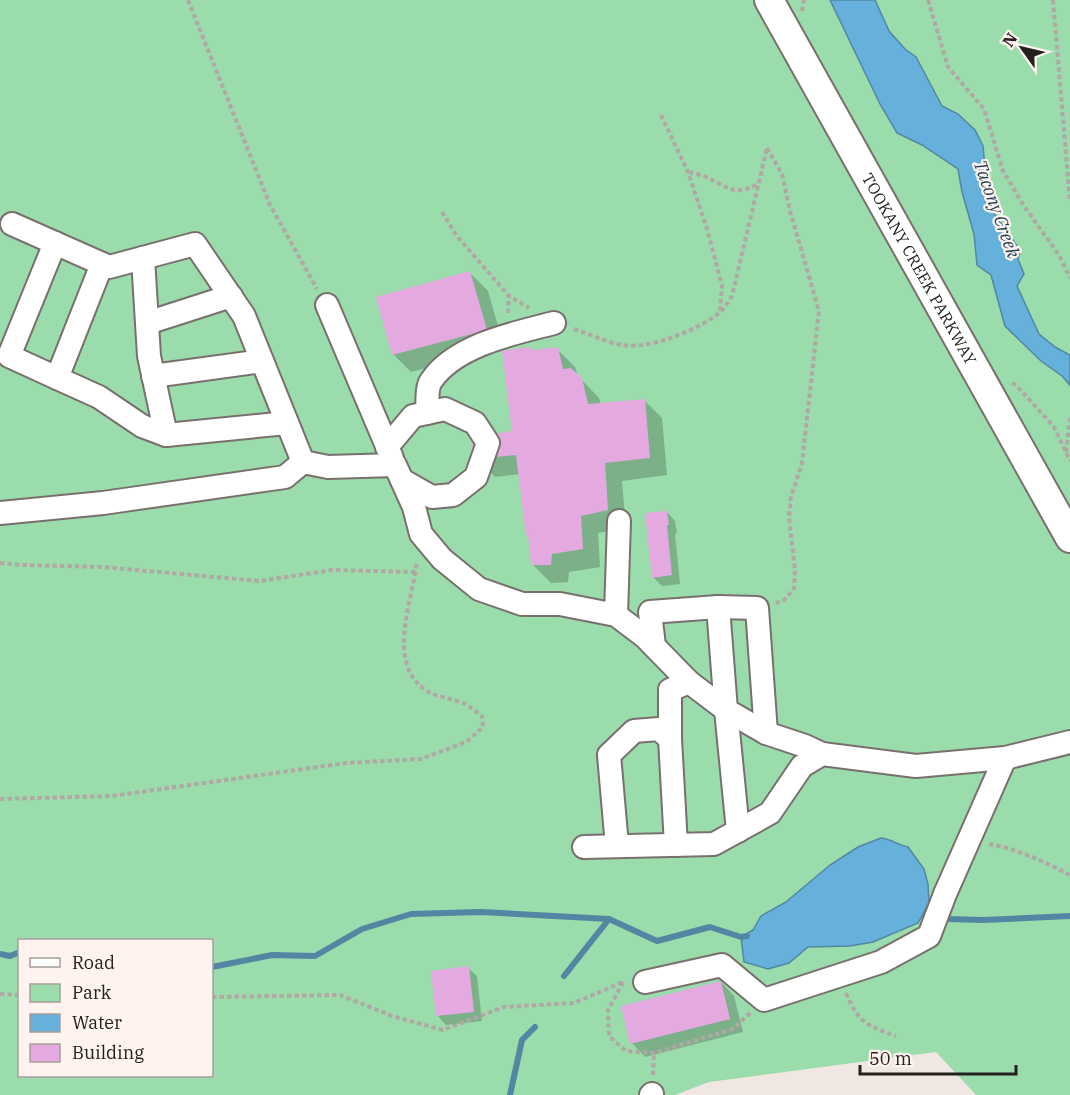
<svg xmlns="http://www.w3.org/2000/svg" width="1070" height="1095" font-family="'IBM Plex Serif',serif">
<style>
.green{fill:#9adcab;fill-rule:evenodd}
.water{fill:#66b1dc;stroke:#5286a3;stroke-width:1.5}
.shadow{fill:#0003}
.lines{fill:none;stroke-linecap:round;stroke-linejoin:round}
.stream{stroke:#5286a3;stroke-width:6}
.building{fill:#e4aae0}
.minor-casing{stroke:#79706d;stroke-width:26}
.major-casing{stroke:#79706d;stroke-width:32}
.path{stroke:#b0a8a5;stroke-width:4;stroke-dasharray:4.5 3;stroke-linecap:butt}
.minor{stroke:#fff;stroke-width:22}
.major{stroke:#fff;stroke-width:28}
.labels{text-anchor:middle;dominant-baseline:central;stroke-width:4.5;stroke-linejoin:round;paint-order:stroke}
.street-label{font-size:16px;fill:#24201e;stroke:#fef3ef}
.water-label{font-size:18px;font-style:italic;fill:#1a3c4f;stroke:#fef3ef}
</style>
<rect width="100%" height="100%" fill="#f0e6e2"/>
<path class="green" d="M0 0H1070V1095H976L936 1052 709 1082 675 1095H0ZM20 940H212V1076H20Z"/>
<g class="water">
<path d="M830 0H875L889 31 905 49 916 57 942 106 958 114 975 130 983 146 985 168V201L1020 250 1018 259 1024 274 1017 286 1039 334 1055 347 1070 355V385L1062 376 1041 361 1005 326 991 275 977 265 974 234 962 192 958 169 922 145 897 133 880 104Z"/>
<path d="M881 838C891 839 898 845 908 847L924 869 928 884 929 903 918 923 873 942 850 946 808 947 789 963 768 969 744 962 741 937 753 930 761 916 786 902 830 865 858 847Z"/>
</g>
<g class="shadow">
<path d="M470 273 488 291 504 347 411 372 393 354Z"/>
<path d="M557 349 575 367 578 376 599 398 601 404 644 400 662 418 667 475 622 481 626 528 598 533 600 567 569 572 568 582 551 583 533 565 519 474 495 477 477 459 514 432 532 352Z"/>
<path d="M667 512 675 521 677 533 675 534 680 584 662 586 653 577Z"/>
<path d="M468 968 477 976 482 1021 446 1025 438 1016Z"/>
<path d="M721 982 734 996 743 1032 645 1057 632 1043Z"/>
</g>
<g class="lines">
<g class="stream">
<path d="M946 919 983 920 1070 916"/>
<path d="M0 954 10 956 20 952"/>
<path d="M212 967 272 955 315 956 362 929 411 914 481 912 609 919"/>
<path d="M564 976 609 919 657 941 710 927 741 937 747 936"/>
<path d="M510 1095 522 1040 535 1027"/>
</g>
</g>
<g class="building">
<path d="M470 271 487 330 392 355 376 297Z"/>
<path d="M528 347 533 350 558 347 563 369 571 368 582 378 588 404 645 399 650 458 605 463 608 510 581 516 583 549 552 554 551 565H531L528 535H526L516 455 475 459 472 448V438L512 431 502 351Z"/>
<path d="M667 511 669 525H667L672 575 652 578 645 513Z"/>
<path d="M469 966 474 1012 436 1016 431 971Z"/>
<path d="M721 981 730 1019 630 1044 621 1006Z"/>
</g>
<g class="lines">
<g class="minor-casing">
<g id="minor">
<path d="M12 224 109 267 195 244 244 316 303 462 328 467 395 465 414 507 421 534 442 559 479 589 522 604H560L616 615 645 637 689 682"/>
<path d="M55 243 9 356 57 378 102 264"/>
<path d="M143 258 149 356 166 435"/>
<path d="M327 305 392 458"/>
<path d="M147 323 231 296"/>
<path d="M153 376 262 361"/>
<path d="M57 378 99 397 142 426 166 435 287 423"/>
<path d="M427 413C428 404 426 388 431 381 455 345 515 333 554 323"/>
<path d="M387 447 413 416 445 409 475 423 488 443 476 477 453 495 432 497 402 480"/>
<path d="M0 513 103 503 285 477 303 462"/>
<path d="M718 607 726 710 766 733 805 746 822 754"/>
<path d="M616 615 619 521"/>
<path d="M654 646 650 612 718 607 757 608 766 733"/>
<path d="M670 739V690L689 682 726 710 738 831"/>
<path d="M617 846 609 755 634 731 659 729 670 739 676 845"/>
<path d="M584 847 714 844 770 813 802 766 822 754 916 766 1005 758 1070 742"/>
<path d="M645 982 722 965 764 1000 881 962 929 936 945 894 1005 758"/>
<path d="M651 1095 652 1094"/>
</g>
</g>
<g class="major-casing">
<g id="major">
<path id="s1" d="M769 0 1070 538"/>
</g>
</g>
<g class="path">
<path d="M188 0 270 205 317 289"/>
<path d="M928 0 948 67 984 109 1003 171 1024 206 1059 255 1070 278"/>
<path d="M1053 0 1070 202"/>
<path d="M802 11 804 0"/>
<path d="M661 115 688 172 708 232 722 286 720 312"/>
<path d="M767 148 782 174 790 211 819 311 802 463 791 497 789 517 795 570 794 589 783 601 775 603"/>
<path d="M689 172C695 174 702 175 708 178 728 187 735 197 757 184"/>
<path d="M442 212 456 235 509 296 529 308"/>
<path d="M508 313 509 296"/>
<path d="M574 329C590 334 605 342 622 345 649 350 697 330 718 314 724 310 728 302 732 296L767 148"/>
<path d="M1012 383 1017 386 1054 427 1070 461"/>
<path d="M1066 452 1070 418"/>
<path d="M0 563 22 565 103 567 260 581 332 570 416 572"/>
<path d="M0 799 112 796 346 763 421 759 466 742 483 727 482 716C476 712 470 706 463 703 451 698 434 697 424 689 386 661 413 599 417 561"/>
<path d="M989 844C1018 849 1045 862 1070 875"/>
<path d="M623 982 608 1010 609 1036 626 1051 654 1053 733 1029 750 1013"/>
<path d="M846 993C859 1023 866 1025 896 1036"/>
<path d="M0 994 20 995"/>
<path d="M212 997 340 995 392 1016 443 1030 504 1007 574 1003 623 982"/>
<path d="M653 1075 654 1053"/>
</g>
<use href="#minor" class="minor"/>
<use href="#major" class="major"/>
</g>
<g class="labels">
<g class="street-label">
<text stroke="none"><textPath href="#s1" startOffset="308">TOOKANY CREEK PARKWAY</textPath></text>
</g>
<g class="water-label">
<text transform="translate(997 209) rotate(70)">Tacony Creek</text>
</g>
</g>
<rect x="18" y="939" width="195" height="138" fill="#fef3ef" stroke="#a79f9b" stroke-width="1.5"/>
<rect x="30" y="958" width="30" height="9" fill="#ffffff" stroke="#a79f9b" stroke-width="1.5"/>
<text x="72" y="969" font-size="18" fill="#24201e">Road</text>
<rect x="30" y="984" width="30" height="18" fill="#9adcab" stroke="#a79f9b" stroke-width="1.5"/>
<text x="72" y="999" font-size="18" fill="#24201e">Park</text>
<rect x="30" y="1014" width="30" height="18" fill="#66b1dc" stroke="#a79f9b" stroke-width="1.5"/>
<text x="72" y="1029" font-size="18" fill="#24201e">Water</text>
<rect x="30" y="1044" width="30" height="18" fill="#e4aae0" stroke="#a79f9b" stroke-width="1.5"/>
<text x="72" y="1059" font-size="18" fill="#24201e">Building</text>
<g transform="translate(1022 48) rotate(304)" stroke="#fef3ef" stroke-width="4.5" paint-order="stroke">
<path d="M0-4.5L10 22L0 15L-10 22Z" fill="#24201e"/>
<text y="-9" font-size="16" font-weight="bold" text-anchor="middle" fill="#24201e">N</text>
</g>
<path d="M860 1065v9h156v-9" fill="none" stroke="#24201e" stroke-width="3"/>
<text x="869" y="1065" font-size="18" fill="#24201e" stroke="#fef3ef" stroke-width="4.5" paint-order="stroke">50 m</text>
</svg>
